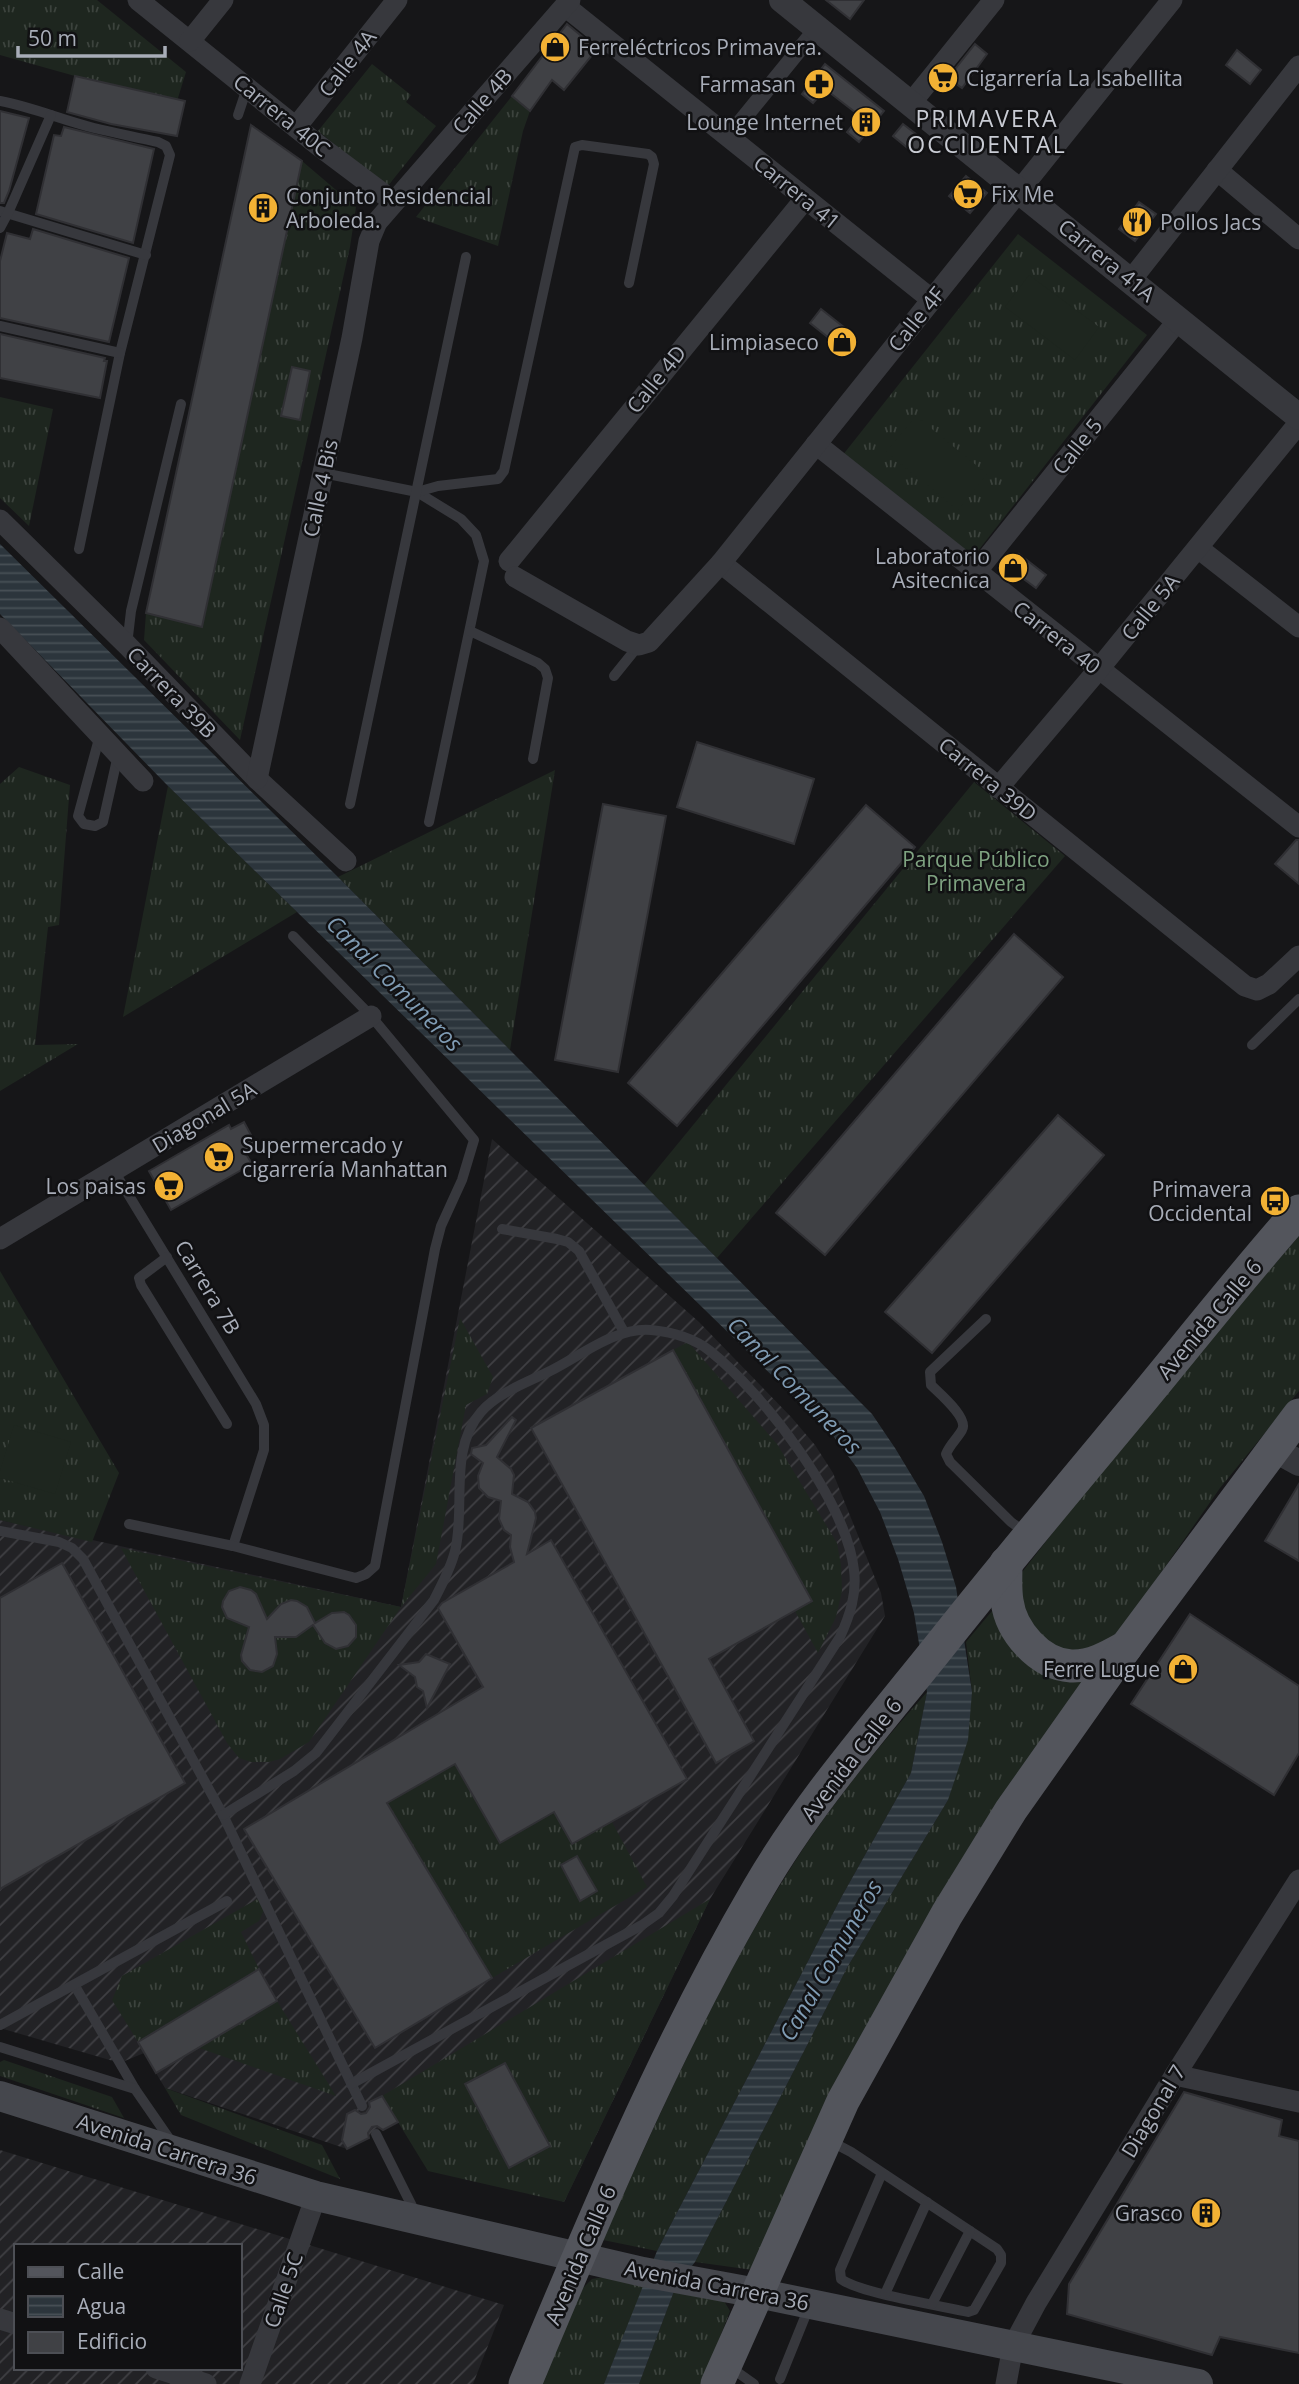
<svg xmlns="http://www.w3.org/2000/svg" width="1299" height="2384" font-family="'Open Sans',sans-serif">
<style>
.industrial{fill:url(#industrial-furrows);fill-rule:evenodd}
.grass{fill:url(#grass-tufts)}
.garden{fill:#1e261f}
.water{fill:url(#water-rules)}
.building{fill:#404145;stroke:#303034;stroke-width:2}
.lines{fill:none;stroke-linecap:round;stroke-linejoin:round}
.service{stroke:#37383d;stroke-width:10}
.pedestrian{stroke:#37383d;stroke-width:16}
.minor{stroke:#37383d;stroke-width:21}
.tertiary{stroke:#37383d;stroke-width:26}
.secondary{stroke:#45474d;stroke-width:30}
.primary{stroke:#53555c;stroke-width:33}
.labels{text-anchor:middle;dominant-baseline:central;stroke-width:5;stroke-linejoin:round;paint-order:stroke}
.poi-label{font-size:21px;fill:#a8adb8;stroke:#111113;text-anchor:end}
.street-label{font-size:21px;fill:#a8adb8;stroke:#111113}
.park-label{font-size:21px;fill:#7fa381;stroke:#111113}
.neighbourhood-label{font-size:23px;letter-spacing:2px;fill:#c9ccd4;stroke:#111113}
.water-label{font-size:23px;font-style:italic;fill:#7f9bb3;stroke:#111113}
</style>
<defs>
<pattern id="industrial-furrows" width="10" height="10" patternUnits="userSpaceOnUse" patternTransform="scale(1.75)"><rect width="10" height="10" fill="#222225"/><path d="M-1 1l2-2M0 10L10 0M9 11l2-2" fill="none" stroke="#3f3f43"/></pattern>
<pattern id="grass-tufts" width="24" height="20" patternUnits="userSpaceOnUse" patternTransform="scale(1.75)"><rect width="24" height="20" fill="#1e261f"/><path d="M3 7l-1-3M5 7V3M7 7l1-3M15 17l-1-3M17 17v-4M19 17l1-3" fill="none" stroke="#3c433d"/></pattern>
<pattern id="water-rules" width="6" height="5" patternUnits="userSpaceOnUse" patternTransform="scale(1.75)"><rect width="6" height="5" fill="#2c353c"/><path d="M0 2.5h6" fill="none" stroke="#485056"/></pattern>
</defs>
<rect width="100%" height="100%" fill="#161618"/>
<g class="industrial">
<path d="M492 1139 699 1322 792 1418 815 1445 833 1473 881 1593 885 1616 710 1899 564 2202 396 2119 347 2149 165 2088 144 2053 120 2063 0 2028V1520L401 1607Z"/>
<path d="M0 2150 504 2305 473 2384H0ZM16 2246H240V2368H16Z"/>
</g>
<g class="grass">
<path d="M0 0H97L186 72 177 101 75 76 0 55Z"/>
<path d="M372 64 411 95 406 102 436 126 387 187 318 131Z"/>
<path d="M512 96 530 111 523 131 498 246 416 217Z"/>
<path d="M302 161 356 207 350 247 240 740 144 640 146 613 201 627Z"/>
<path d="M1018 234 1147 335 970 561 842 456Z"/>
<path d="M0 397 53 409 29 526 0 498Z"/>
<path d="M19 767 70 785 59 925 48 927 35 1045 78 1044 0 1091V784Z"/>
<path d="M555 770 510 1050 338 877Z"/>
<path d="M974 782 1065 856 717 1258 644 1185Z"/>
<path d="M168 786 297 912 123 1017Z"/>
<path d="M1299 1236V1391L1220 1488 1112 1643 1078 1657 1033 1635 1016 1580 1132 1431Z"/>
<path d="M0 1271 119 1473 92 1542 0 1520Z"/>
<path d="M460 1318 493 1377 487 1394 466 1405 436 1564 401 1607 309 1742 280 1759 269 1762H251L239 1758 227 1743 121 1548 401 1607Z"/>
<path d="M688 1342 777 1444 837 1543 841 1565 842 1591 836 1617 818 1653 795 1611 812 1601 673 1350Z"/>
<path d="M992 1611 1090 1673 753 2270 695 2262 848 1966 948 1800 972 1692 966 1642Z"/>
<path d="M927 1692 911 1773 842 1896 657 2251 603 2240C657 2120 710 1999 779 1887 821 1817 873 1752 927 1692Z"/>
<path d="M509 1733 572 1844 612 1822 647 1887 492 1978 362 1759 377 1748 404 1793Z"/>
<path d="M261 1897 266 1905 259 1921 241 1932 259 1969 138 2042 112 2000 122 1976Z"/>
<path d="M710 1899 564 2202 428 2171 382 2096Z"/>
<path d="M277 2001 336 2096 199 2048Z"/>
<path d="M4 2060 112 2097 124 2118 0 2076V2062Z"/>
<path d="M165 2088 322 2145 340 2179 181 2115Z"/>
<path d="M610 2276 646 2282 604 2384H541L583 2288 592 2279Z"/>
<path d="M676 2286 724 2301 730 2311 702 2384H639Z"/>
</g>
<g class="garden">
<path d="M1029 275 1099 327 1075 360 1005 307Z"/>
<path d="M916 416 987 474 958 510 886 452Z"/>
<path d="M14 1425 71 1442 55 1494 0 1478V1471Z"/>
</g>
<path class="water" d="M0 544 338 877 872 1414 895 1448 924 1496 942 1542 956 1587 972 1692 968 1740 948 1800 848 1966 695 2262 676 2286 639 2384H604L657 2251 842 1896 911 1773 927 1692 914 1613 898 1559 880 1512 857 1468 831 1433 168 786 0 614Z"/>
<g class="building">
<path d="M826 0H864L850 19Z"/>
<path d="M567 24 597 49 564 90 552 80 530 111 512 96Z"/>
<path d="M975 44 987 54 962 88 948 78Z"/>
<path d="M1237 50 1261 70 1250 84 1226 65Z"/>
<path d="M825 64 884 111 859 142 847 132 860 116 825 89 813 103 802 94Z"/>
<path d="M75 76 185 101 177 136 111 124 67 112Z"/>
<path d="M0 111 29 118 9 191 4 203H0Z"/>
<path d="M903 124 925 141 915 154 893 136Z"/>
<path d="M251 125 302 161 202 627 146 613Z"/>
<path d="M64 127 154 149 133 243 36 214 54 135 61 136Z"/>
<path d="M966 176 987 193 970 213 949 196Z"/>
<path d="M1139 202 1156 214 1135 241 1119 229Z"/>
<path d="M33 229 129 258 109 342 0 318V261L7 233 30 239Z"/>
<path d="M821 309 855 336 844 350 810 323Z"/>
<path d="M0 334 105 358 104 361H107L100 398 0 378Z"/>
<path d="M292 367 310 371 300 420 281 416Z"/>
<path d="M1019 554 1046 575 1036 588 1009 568Z"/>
<path d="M697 742 814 779 794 844 677 807Z"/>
<path d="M603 804 666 816 618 1072 555 1060Z"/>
<path d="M866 805 915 847 677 1126 628 1083Z"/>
<path d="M1296 840H1299V884L1275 864Z"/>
<path d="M1014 934 1063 977 825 1255 776 1213Z"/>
<path d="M1058 1115 1104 1155 932 1353 885 1312Z"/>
<path d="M244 1122 258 1148 246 1154 252 1164 171 1210 149 1171 229 1125 231 1129Z"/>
<path d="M673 1350 812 1601 709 1659 754 1741 716 1763 531 1428Z"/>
<path d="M512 1417 516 1420 497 1457 511 1469 514 1475 512 1494 528 1502 535 1512 536 1518 527 1554 551 1540 687 1779 572 1844 554 1812 500 1843 455 1764 387 1803 492 1978 375 2048 244 1829 483 1687 438 1608 442 1603 514 1562 510 1547 511 1535 504 1530 499 1519 501 1501 488 1497 479 1488 478 1476 483 1463 471 1454 472 1448 486 1445Z"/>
<path d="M1299 1484V1561L1265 1541Z"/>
<path d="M62 1563 185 1783 0 1889V1598Z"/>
<path d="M240 1587 251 1590 256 1594 267 1619 281 1604 291 1600 297 1601 307 1607 315 1623 332 1613 344 1612 349 1615 356 1625V1637L348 1646 336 1649 325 1643 313 1625 296 1637H275L277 1654 273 1666 262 1672 250 1670 242 1661 241 1655 249 1627 227 1618 222 1607 223 1601 229 1591Z"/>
<path d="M1190 1614 1299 1686V1753L1274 1795 1131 1704Z"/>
<path d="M426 1654 450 1664 427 1708 423 1691 417 1687 415 1677 399 1665 419 1662Z"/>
<path d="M577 1856 597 1891 580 1901 561 1865Z"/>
<path d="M259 1969 277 2001 156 2073 138 2042Z"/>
<path d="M505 2063 550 2146 509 2168 465 2084Z"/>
<path d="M1184 2092 1282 2120 1279 2136 1299 2141V2353L1220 2337 1212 2355 1067 2314 1069 2284Z"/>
<path d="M382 2096 398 2122 383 2130 377 2126 372 2127 368 2133 369 2138 347 2149 342 2140 347 2114 355 2110 361 2114 366 2113 370 2107 369 2102Z"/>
</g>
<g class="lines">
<g class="service">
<path d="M0 101C32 107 62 120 94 128 115 133 136 137 158 142L166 146 170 155 120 353 79 549"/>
<path d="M238 115 247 88"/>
<path d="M0 211 146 255"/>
<path d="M0 228 8 213 51 115"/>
<path d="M0 326 120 353"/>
<path d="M323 473 417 492 461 519 476 535 484 561 429 822"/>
<path d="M417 492 438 486 498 479 504 471 575 147 582 145 648 154 652 157 654 164 629 283"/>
<path d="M470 631 538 663 545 669 548 678 533 759"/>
<path d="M127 645 131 611 181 404"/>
<path d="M614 676 639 645"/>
<path d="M100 735 78 816 84 824 95 826 103 822 118 755"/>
<path d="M350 804 466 257"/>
<path d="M1252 1045 1299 999"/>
<path d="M114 1171 256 1404 264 1425V1450L233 1546"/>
<path d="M502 1229 557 1239 568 1242 579 1251 624 1332"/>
<path d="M167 1257 139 1278 141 1285 227 1424"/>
<path d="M986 1319 930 1372 931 1385C940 1394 969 1418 962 1430 957 1439 950 1444 946 1454L950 1462 1011 1522 1026 1533"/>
<path d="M129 1524 233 1546 356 1578 366 1574 375 1566 435 1249 441 1226 462 1180 474 1140 371 1016 293 936"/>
<path d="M0 1531 59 1542 72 1548 83 1559 223 1815 362 2106"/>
<path d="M223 1815 294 1771 316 1753 434 1600C442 1584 451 1568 455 1551 466 1508 448 1450 481 1412 498 1392 531 1381 554 1369 583 1354 617 1327 651 1330 671 1332 694 1338 710 1351 764 1394 846 1501 854 1570 857 1594 850 1615 840 1637L673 1896 659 1913 642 1925 351 2084"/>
<path d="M75 1986 135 2089"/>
<path d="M0 2025 227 1901"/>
<path d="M0 2047 135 2089 173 2144"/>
<path d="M376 2134 416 2214"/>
<path d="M830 2141 851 2152 997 2249 1001 2255V2263L974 2310 968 2312C942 2306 859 2293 841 2279L840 2270 882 2173"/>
<path d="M885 2294 927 2202"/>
<path d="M932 2304 970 2231"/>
<path d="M730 2367 754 2384"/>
<path d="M780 2379 809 2307"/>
</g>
<path class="pedestrian" d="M729 136 817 28"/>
<g class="minor">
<path d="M138 0 318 145 394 202"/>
<path d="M565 6 931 299"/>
<path d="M190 41 223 0"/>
<path d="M911 103 994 0"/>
<path d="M296 127 397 0"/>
<path d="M1217 170 1299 239"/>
<path d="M1131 280 1299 66"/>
<path d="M816 444 1299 827"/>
<path d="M0 520 127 645 257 779 346 861"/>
<path d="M1198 548 1299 627"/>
<path d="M509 561 805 199"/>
<path d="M721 563 1245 986 1257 990 1269 984 1299 956"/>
<path d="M976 572 1179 319"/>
<path d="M515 577 627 641 639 645 649 642 721 563 1172 0"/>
<path d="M0 628 143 781"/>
<path d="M257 779 352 338 369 241 377 222 570 0"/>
<path d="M998 788 1098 670 1299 423"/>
<path d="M0 1239 371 1016"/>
<path d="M1175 2075 1299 2102"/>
<path d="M0 2319 16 2324"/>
<path d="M156 2368 206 2384"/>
<path d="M250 2384 316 2196"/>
<path d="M1006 2384 1013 2346 1036 2303 1175 2075 1299 1880"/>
</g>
<g class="tertiary">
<path d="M782 0 1299 417"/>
<path d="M1274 1449 1299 1463"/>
</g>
<path class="secondary" d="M0 2096 316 2196 643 2272 757 2293 1198 2384"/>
<g class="primary">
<path d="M1006 1563C1006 1575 1005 1589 1007 1601 1011 1631 1039 1664 1071 1666 1091 1667 1110 1656 1126 1647"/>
<path d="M525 2384C595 2216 666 2046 758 1889 812 1796 884 1717 950 1633 1012 1555 1076 1479 1140 1402 1192 1339 1244 1273 1299 1211"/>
<path d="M717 2384 843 2101 947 1914 1011 1810 1126 1647 1299 1415"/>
</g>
</g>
<defs>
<g id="shop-disc" transform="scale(1.575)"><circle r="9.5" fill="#f2b134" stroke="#111113"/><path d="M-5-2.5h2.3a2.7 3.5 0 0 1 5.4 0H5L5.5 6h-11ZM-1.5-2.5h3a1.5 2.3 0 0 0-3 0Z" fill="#111"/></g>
<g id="supermarket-disc" transform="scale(1.575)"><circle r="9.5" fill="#f2b134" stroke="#111113"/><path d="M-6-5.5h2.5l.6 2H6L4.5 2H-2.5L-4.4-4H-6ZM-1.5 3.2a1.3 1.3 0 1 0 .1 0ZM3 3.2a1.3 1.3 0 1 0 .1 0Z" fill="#111"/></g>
<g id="pharmacy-disc" transform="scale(1.575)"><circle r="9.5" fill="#f2b134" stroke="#111113"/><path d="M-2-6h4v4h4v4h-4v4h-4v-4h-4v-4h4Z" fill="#111"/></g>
<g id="building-disc" transform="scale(1.575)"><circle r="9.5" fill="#f2b134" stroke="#111113"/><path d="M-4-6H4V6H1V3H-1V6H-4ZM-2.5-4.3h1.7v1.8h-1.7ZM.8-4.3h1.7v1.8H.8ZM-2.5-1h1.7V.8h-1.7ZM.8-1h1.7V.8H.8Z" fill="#111"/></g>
<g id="restaurant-disc" transform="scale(1.575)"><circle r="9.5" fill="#f2b134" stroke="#111113"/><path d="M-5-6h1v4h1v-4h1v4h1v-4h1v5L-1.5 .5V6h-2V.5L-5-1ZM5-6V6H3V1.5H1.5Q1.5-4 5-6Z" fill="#111"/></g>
<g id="bus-disc" transform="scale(1.575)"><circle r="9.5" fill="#f2b134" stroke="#111113"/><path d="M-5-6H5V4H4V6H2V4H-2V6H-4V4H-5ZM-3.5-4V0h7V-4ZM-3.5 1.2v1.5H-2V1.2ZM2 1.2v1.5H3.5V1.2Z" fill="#111"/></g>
</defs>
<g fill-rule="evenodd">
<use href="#shop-disc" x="555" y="47"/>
<use href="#supermarket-disc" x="943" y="78"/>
<use href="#pharmacy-disc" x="819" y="84"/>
<use href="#building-disc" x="866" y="122"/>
<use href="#supermarket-disc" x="968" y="194"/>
<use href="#building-disc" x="263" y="208"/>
<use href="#restaurant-disc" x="1137" y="222"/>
<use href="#shop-disc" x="842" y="342"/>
<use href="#shop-disc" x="1013" y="568"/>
<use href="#supermarket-disc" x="219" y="1157"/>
<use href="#supermarket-disc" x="169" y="1186"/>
<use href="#bus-disc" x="1275" y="1201"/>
<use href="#shop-disc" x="1183" y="1669"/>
<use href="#building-disc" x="1206" y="2213"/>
</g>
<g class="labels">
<g class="poi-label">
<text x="578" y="47" text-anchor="start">Ferreléctricos Primavera.</text>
<text x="966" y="78" text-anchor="start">Cigarrería La Isabellita</text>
<text x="796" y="84">Farmasan</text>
<text x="843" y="122">Lounge Internet</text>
<text x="991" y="194" text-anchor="start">Fix Me</text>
<text x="286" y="196" text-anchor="start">Conjunto Residencial<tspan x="286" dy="24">Arboleda.</tspan></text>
<text x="1160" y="222" text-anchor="start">Pollos Jacs</text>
<text x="819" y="342">Limpiaseco</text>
<text x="990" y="556">Laboratorio<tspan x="990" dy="24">Asitecnica</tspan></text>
<text x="242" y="1145" text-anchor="start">Supermercado y<tspan x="242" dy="24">cigarrería Manhattan</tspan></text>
<text x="146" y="1186">Los paisas</text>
<text x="1252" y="1189">Primavera<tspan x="1252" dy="24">Occidental</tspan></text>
<text x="1160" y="1669">Ferre Lugue</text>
<text x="1183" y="2213">Grasco</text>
</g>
<g class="street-label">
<text transform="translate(347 63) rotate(-52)">Calle 4A</text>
<text transform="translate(482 101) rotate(-49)">Calle 4B</text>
<text transform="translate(282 115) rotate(39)">Carrera 40C</text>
<text transform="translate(797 192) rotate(39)">Carrera 41</text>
<text transform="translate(1107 260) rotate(39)">Carrera 41A</text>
<text transform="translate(916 319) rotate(-51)">Calle 4F</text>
<text transform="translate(656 379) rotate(-51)">Calle 4D</text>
<text transform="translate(1077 446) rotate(-51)">Calle 5</text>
<text transform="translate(320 488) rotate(-78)">Calle 4 Bis</text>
<text transform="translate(1150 607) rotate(-51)">Calle 5A</text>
<text transform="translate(1057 637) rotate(38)">Carrera 40</text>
<text transform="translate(172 692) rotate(46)">Carrera 39B</text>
<text transform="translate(988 779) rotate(39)">Carrera 39D</text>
<text transform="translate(204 1117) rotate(-31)">Diagonal 5A</text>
<text transform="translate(208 1287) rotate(59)">Carrera 7B</text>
<text transform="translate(1209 1319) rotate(-50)">Avenida Calle 6</text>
<text transform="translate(851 1759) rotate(-52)">Avenida Calle 6</text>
<text transform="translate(1153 2111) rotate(-59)">Diagonal 7</text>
<text transform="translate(167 2149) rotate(18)">Avenida Carrera 36</text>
<text transform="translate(580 2255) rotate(-67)">Avenida Calle 6</text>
<text transform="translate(717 2285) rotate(11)">Avenida Carrera 36</text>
<text transform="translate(283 2290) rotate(-71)">Calle 5C</text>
</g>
<g class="park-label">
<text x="976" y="859">Parque Público<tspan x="976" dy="24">Primavera</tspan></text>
</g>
<g class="neighbourhood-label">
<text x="987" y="118">PRIMAVERA<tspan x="987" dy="26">OCCIDENTAL</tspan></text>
</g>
<g class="water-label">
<text transform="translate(395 983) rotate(45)">Canal Comuneros</text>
<text transform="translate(795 1385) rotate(46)">Canal Comuneros</text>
<text transform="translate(830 1960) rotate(-60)">Canal Comuneros</text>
</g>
</g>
<rect x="14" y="2244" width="228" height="126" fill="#111113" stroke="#4d4f55" stroke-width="2"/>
<rect x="28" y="2267" width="35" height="10" fill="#53555c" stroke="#4d4f55" stroke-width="2"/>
<text x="77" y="2279" font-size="21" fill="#a8adb8">Calle</text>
<rect x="28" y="2296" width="35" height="21" fill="url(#water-rules)" stroke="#4d4f55" stroke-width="2"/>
<text x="77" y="2314" font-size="21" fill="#a8adb8">Agua</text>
<rect x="28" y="2332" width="35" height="21" fill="#404145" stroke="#4d4f55" stroke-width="2"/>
<text x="77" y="2349" font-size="21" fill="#a8adb8">Edificio</text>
<path d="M18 46v10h147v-10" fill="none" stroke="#a8adb8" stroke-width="3.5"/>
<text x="28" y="46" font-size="21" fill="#a8adb8" stroke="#111113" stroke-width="5" paint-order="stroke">50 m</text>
</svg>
